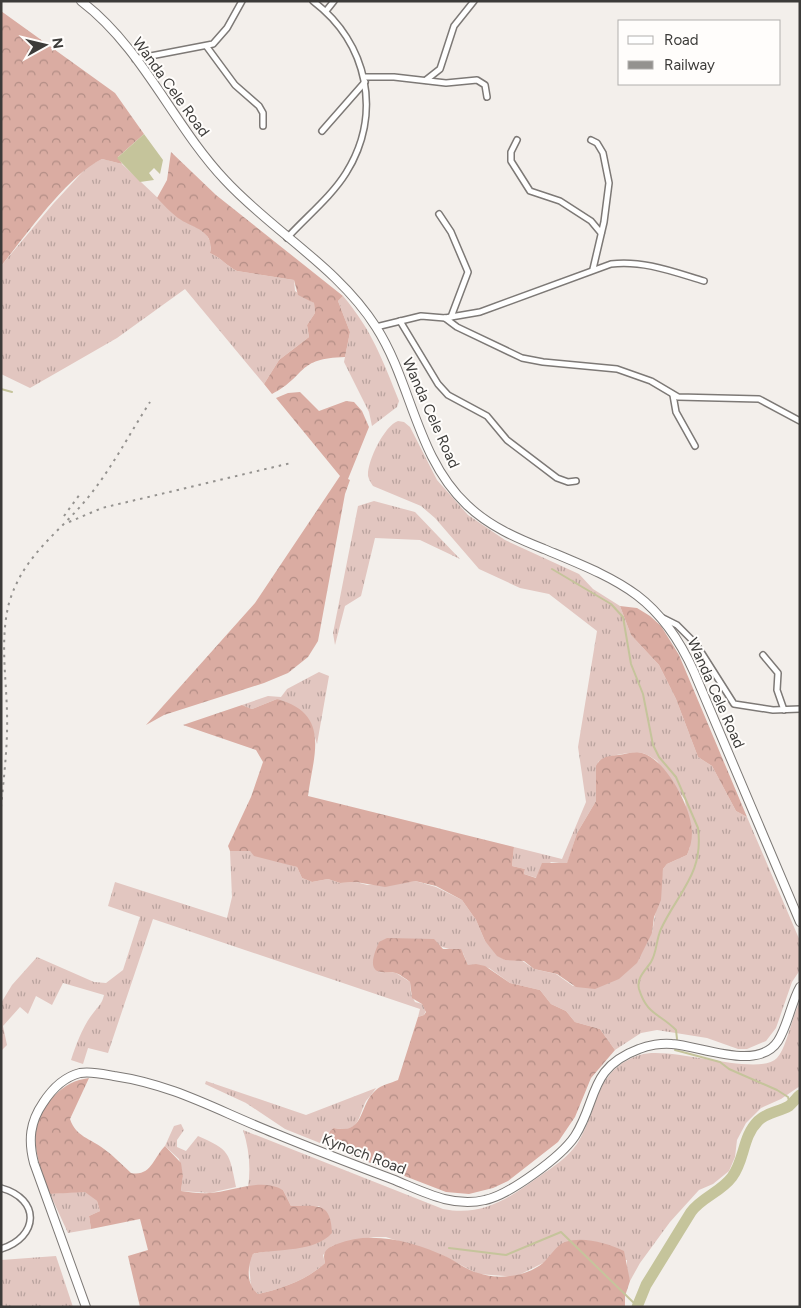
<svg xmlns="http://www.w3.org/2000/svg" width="801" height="1308" font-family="Figtree,sans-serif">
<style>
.grass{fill:url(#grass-tufts)}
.forest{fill:url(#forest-crowns)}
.water{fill:#c5c49b}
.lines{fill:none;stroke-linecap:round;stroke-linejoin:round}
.stream{stroke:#c5c49b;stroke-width:2}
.river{stroke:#c5c49b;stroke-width:11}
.street-casing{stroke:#7d7976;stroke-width:8}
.secondary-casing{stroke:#7d7976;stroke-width:10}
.street{stroke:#fff;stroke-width:5}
.secondary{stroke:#fff;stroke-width:8}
.rail{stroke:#94928f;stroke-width:2;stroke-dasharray:2.5 5;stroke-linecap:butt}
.labels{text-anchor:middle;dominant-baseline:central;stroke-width:4;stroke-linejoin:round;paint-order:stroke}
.street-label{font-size:15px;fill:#3c3b39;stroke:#fffdfb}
</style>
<defs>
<pattern id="grass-tufts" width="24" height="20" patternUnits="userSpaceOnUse" patternTransform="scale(1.25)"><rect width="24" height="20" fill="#e2c6c0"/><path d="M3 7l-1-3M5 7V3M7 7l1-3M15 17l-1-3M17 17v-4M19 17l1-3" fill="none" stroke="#b8a29d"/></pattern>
<pattern id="forest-crowns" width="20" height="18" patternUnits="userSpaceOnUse" patternTransform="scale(1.25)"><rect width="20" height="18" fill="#daaca2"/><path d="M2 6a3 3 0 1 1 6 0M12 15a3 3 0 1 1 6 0" fill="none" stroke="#b28d85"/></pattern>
</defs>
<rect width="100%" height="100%" fill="#f3efeb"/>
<g class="grass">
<path d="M102 159 122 164 179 218 205 232 211 243 210 253C221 258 227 266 237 271L294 280 295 291 314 303 315 313 307 325 309 337 279 360 264 384 185 289 117 338 30 388 1 374V266L53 204 88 166Z"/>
<path d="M343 296C372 330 383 361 399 401L397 407 372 426 369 412 344 362 350 332 338 301Z"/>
<path d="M398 421 404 422 410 427 437 480 468 515 505 540 579 574 593 589 620 606 631 635 659 665 676 699 698 757 712 766 736 811 747 817 800 941V970L792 982 776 1028 766 1041 747 1049H738L707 1038 657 1030 641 1033 615 1050 600 1029 575 1022 566 1011 551 1004 540 990 510 983 489 968 468 965 463 953 439 946 378 972 396 973 410 982 411 994 415 1002 422 1004 426 1010 424 1015 418 1017 420 1009 153 919 108 1053 88 1048 83 1064 71 1060C76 1045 83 1025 94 1012 99 1005 102 1004 104 995L63 983 52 1005 36 996 28 1014 20 1007 3 1026 7 1045 1 1051V1003L12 985 37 957 94 982 106 983 123 970 140 917 108 906 115 882 227 918 232 897 230 851H250L297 867 302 878 312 882 328 879 340 883 356 882 367 885 415 881 436 887 462 900 476 920 485 941 505 960H521L534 969 556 974 573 986 652 933 663 869 667 864 687 855 690 847 685 800 657 761C653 758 647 754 642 753 633 751 605 756 598 762L596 801 577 833 567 864 551 862 537 878 524 874 525 869 512 866 514 847 562 859 586 802 578 747 597 631 549 594 520 588 479 569 435 518 421 506 373 486C371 483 369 480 368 476 367 462 384 426 398 421Z"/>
<path d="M374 501 415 512 460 559 420 540 375 538 361 596 345 606 335 645 333 633 358 506Z"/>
<path d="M319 672 329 676 317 744 310 722 277 699 252 709 242 705 268 696 281 697 287 689Z"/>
<path d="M800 1002V1086L781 1099 761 1108 746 1123 737 1140 735 1157 729 1171 713 1184 699 1190 670 1222 640 1263 630 1281 627 1273V1260L543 1263 515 1277 505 1276 478 1274 446 1257 386 1237H373L332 1246 323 1255 325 1263C307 1280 281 1289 258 1294L251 1288 249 1262 253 1254 268 1251 320 1206H291L283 1190 266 1185 248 1187C251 1168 249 1148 243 1130L443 1209C483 1217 509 1198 540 1176 553 1167 567 1158 577 1144 599 1111 593 1070 640 1055 671 1045 758 1078 777 1058 787 1047 791 1018 800 1002Z"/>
<path d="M206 1081 306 1115 376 1088C373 1093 369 1097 366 1101 357 1119 360 1133 334 1128V1143L341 1146 345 1153 285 1129 246 1103 205 1084Z"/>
<path d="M181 1124 184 1130 177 1140V1147L186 1151 198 1136C230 1150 229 1152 236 1187L210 1193 181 1191 183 1176 179 1159 165 1146 174 1126Z"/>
<path d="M76 1192H86L97 1201 100 1211 89 1216 91 1229 68 1233 50 1194Z"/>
<path d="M56 1256 73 1307H1V1260Z"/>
</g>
<g class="forest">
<path d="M1 11 115 93 144 134 118 157 122 164 102 159C67 176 27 234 1 266Z"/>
<path d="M171 152 216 195 343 296 338 301 350 332 345 357C296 358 307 376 272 394L264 384 279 360 309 337 307 325 315 313 314 303 298 295 294 280 237 271C227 266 221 258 210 253 215 230 192 228 178 218 170 212 164 205 157 198L167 180Z"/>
<path d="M300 392 319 411 346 401 354 402 362 411 369 427 348 479 350 480 345 494 318 641 308 657 288 673 264 683 164 715 146 725 255 603 340 476 276 398 288 393Z"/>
<path d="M620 606 637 608 650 616 661 626 679 655 747 817 736 811 712 766 698 757 676 699 659 665 631 635Z"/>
<path d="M277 699C332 714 313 756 308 796L514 847 512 866 525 869 524 874 536 878 542 863H567L577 833 596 801V766C601 756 609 756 619 755 626 754 636 751 642 753 666 759 692 809 692 832 692 841 690 848 687 855L667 864 663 869 661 900 654 917 652 933 637 963 619 979 595 989 576 987 557 974 534 969 524 961 505 960 497 956 485 941 476 920 462 900 436 886 415 881 385 887 356 882 340 883 328 879 312 882 302 878 297 867 254 856 250 851H230L228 846 251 797 263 762 256 750 183 725 242 705 252 709Z"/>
<path d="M387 938 434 939 443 949H461L468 965 476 964 485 966 510 983 540 990 551 1004 566 1011 575 1022 600 1029 615 1050 591 1078 575 1117 558 1142 508 1181 493 1188 469 1194 446 1192 345 1153 341 1146 329 1137 330 1131 334 1128C366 1135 358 1105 376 1090 381 1085 391 1083 398 1080L418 1017 424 1015 426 1012 422 1004 412 998 410 982C406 979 401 975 396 973 392 972 386 973 381 972 366 970 376 950 379 942Z"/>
<path d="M89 1078 70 1119C76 1137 90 1138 104 1149 114 1156 122 1165 131 1173 151 1177 154 1157 165 1146L181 1163 183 1176 181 1191C190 1192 200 1194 209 1193 232 1192 261 1177 283 1190L291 1206C317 1206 331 1201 332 1233 314 1253 278 1248 253 1254 247 1267 246 1284 258 1294 281 1289 307 1280 325 1263 322 1252 326 1248 337 1244 372 1230 414 1242 447 1257 457 1262 467 1270 478 1273 498 1280 526 1277 543 1263 550 1257 556 1245 565 1242 583 1236 607 1243 624 1251L630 1281 625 1296V1307H140L128 1256 148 1250 140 1219 91 1229 89 1216 100 1211 97 1201 85 1192 50 1194C36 1159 24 1125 55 1095 65 1085 75 1080 89 1078Z"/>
</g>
<path class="water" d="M144 134 163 160 160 174 154 168 149 173 154 180 140 182 117 158Z"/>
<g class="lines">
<g class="stream">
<path d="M1 389 12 392"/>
<path d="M552 569 611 604 623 617 631 664 643 694 653 745 659 757 676 777 698 828C704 874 678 892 661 929 656 940 657 952 651 962 646 970 636 978 639 989 647 1015 659 1013 676 1030L677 1039"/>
<path d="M675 1050 720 1062 729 1069 777 1090 788 1097 790 1105"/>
<path d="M449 1248 506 1255 561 1232 637 1306"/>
</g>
<path class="river" d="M637 1307 646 1285 691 1212C702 1197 721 1192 732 1177 745 1160 742 1137 758 1121 767 1112 779 1112 789 1106 793 1103 796 1098 800 1095"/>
<g class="street-casing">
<g id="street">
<path d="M326 11 334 1"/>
<path d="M207 47 235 85 259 106 263 113V126"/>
<path d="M135 59 213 44 227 28 242 1"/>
<path d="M365 77H394L446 83 477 80 485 85 487 97"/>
<path d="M426 80 440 69 454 26 474 1"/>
<path d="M322 131 365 82"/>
<path d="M517 140 511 152V161L530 191 560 201 591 221 601 233"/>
<path d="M591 140 597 143 603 153 609 183 604 222 593 269"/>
<path d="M439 214 451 232 468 272 451 317"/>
<path d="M287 238C306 217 331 197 346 173 383 114 368 43 313 1"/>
<path d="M445 318 457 327 522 358 543 362 617 369 651 381 678 397 759 399 800 421"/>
<path d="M400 321 438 384 448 395 487 416 507 440 557 478 568 482 576 481"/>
<path d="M376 327 421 316 445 318 480 312 611 264C643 260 674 272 704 281"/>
<path d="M673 395 676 412 695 446"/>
<path d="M663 618 677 625 696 644 734 704 773 710 800 709"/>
<path d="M763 655 778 673 777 690 784 710"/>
<path d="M1 1188C41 1199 39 1237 1 1249"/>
</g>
</g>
<g class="secondary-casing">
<g id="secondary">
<path d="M81 1C143 48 173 125 225 180 272 231 338 267 376 327 412 383 416 457 467 505 489 526 516 538 544 549 618 580 659 594 694 672L800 922"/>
<path d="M86 1307 34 1163C28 1140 30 1122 43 1103 52 1089 64 1077 80 1073 91 1071 103 1074 114 1076 175 1085 218 1111 274 1133 313 1149 352 1164 392 1179 422 1191 452 1208 485 1200 509 1195 561 1157 575 1136 598 1100 588 1068 639 1049 648 1045 662 1043 672 1044 701 1046 758 1072 778 1041 788 1025 791 1003 800 987"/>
</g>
</g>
<use href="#street" class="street"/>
<use href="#secondary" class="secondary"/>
<g class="rail">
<path d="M64 516 80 494"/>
<path d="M69 522 102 508 291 463"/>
<path d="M1 807C4 776 8 744 7 712 6 675 0 639 9 603 24 553 60 533 90 495 113 466 130 433 150 402"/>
</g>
</g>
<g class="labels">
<g class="street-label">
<text transform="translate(171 87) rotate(54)">Wanda Cele Road</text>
<text transform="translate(431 413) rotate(66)">Wanda Cele Road</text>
<text transform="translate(716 693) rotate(66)">Wanda Cele Road</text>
<text transform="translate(364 1154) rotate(21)">Kynoch Road</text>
</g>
</g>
<rect width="801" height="1308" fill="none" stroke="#3c3b39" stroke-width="5"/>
<rect x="618" y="20" width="162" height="65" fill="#fffdfb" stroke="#b1afad"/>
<rect x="628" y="36" width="25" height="8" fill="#ffffff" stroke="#b1afad"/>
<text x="664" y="45" font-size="15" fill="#3c3b39">Road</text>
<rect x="628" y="61" width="25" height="8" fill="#94928f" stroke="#b1afad"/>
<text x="664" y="70" font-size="15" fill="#3c3b39">Railway</text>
<g transform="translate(45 45) rotate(82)" stroke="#fffdfb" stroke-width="4" paint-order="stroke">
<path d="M0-4L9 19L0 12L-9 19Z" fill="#3c3b39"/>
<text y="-8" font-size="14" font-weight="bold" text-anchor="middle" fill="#3c3b39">N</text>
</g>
</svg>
